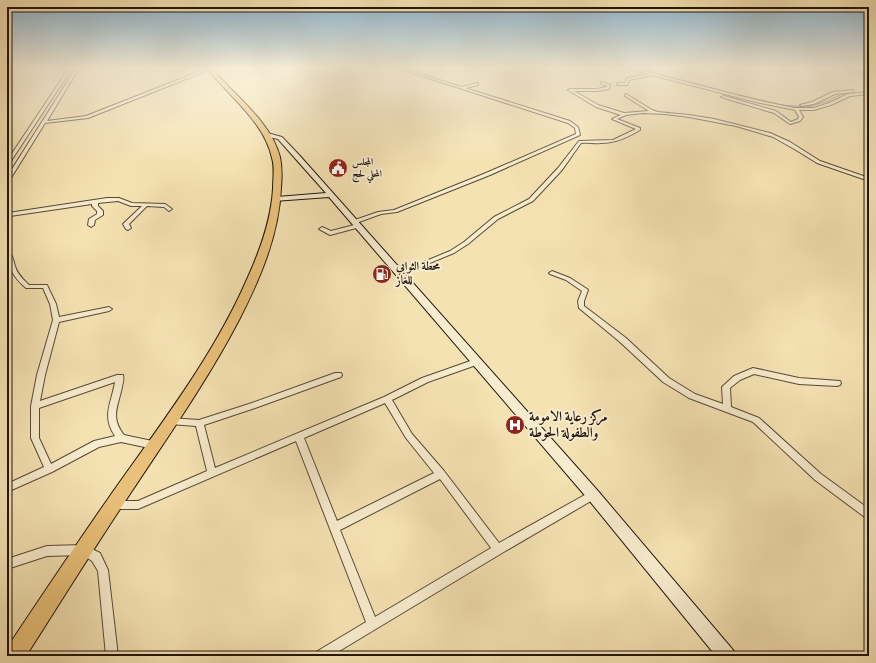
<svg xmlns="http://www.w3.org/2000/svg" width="876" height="663" font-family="Vollkorn,Amiri,serif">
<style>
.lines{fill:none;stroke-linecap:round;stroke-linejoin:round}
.stream{stroke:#6d7a72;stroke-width:1}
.minor-casing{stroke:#574936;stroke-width:2}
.secondary-casing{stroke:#22160d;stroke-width:2}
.trunk-casing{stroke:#22160d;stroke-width:2}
.minor{fill:#f8ecce;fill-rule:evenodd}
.secondary{fill:#f8ecce;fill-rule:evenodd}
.trunk{fill:#eac17a;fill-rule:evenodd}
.labels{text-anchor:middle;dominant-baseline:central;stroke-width:4;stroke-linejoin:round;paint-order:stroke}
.far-poi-label{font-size:10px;font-weight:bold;fill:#22160d;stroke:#f8ecce;text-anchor:start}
.poi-label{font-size:12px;font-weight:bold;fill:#22160d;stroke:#f8ecce;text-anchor:start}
.near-poi-label{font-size:14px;font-weight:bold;fill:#22160d;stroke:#f8ecce;text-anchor:start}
</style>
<rect width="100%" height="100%" fill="#f5e2b3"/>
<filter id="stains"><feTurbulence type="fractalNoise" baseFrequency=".005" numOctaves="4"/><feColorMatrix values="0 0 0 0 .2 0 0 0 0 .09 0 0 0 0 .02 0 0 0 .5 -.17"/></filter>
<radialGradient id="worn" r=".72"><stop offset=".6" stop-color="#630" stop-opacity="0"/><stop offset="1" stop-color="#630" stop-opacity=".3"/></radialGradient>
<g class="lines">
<g class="stream">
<path d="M635 68 724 91"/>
<path d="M740 95 782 105 808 107 828 101 842 94 869 92"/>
</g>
<g class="minor-casing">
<g id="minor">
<path d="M69 68H72L9 164 7 165V161Z"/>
<path d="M76 68H79L47 121 86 116 208 68 211 69 88 118 45 123 9 181 7 182V177Z"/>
<path d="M397 68H402L461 87 478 83V85L465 88 570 121 578 127 580 135 490 175 397 212 381 214 356 223H352V221L378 212 394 210 486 173 576 134 575 128 568 123Z"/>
<path d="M626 68H632L756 100 794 108H814L829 103 848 94 869 92V94L850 96 831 105 814 110H799L803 117 800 121 790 124 774 113 721 97 724 96 776 111 791 122 798 119 799 117 795 110 756 102 652 75 629 80 627 85H617L618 83H625L627 78 649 74Z"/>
<path d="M848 68H852L869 77V79Z"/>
<path d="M601 82 610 85 609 89 597 91H574L598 105 624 113 649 111 625 96 626 94 652 110 658 112 689 115 714 119 770 133 790 142 820 161 869 178V181L817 163 796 150 773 137 736 126 689 117 665 114 643 113 626 115 617 119 640 128V130C628 137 616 143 601 143 594 144 588 142 581 143L562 170 533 201 498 219 468 244 454 253 401 275H397L396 274 397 273 450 251 464 242 494 217 529 199 558 168 579 141 613 140 636 129 612 119 621 115 596 107 568 90 570 89H597L607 87V86L601 84Z"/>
<path d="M853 90 854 92 835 94 814 104 802 106 800 105 812 102 833 92Z"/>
<path d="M107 198H119L132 203 165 204 172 209 169 211 164 207 147 206 129 224 131 228 128 230 126 229 123 224 142 206H131L118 201 98 203V206L103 211V215L95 220 94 225 91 227 88 225 89 219 97 214V211L92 206V204L10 216 7 219V214L8 213Z"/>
<path d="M358 224 360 225V227L330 235 319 229 322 227 331 231Z"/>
<path d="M7 250 9 251C13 256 13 260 15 266 17 274 24 280 29 285H47L56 304 59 317 109 307 112 309 109 311 59 322 45 375 40 401 117 375H123C124 379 123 383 122 387 118 407 110 417 124 435L157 442 158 445 157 448 154 449 121 442 99 447 52 472 7 492V484L44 467 31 438V406L37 375 53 320 50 304 43 288H26C14 278 7 267 7 250ZM115 382C112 402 101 416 115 436L94 441 51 464 39 438V408Z"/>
<path d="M552 271 570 278 587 289 588 290 584 301V306L626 338 669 378 695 394 723 404 722 387 734 376 753 368 799 378 840 381 841 383 840 385 837 386 799 384 754 374 740 380 730 388 731 407 759 418 821 474 869 509V520L866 518 815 480 753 422 689 398 663 382 620 342 579 308 578 301 582 291 566 280 550 274 549 273Z"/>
<path d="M476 359 479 360 480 362 479 364 428 382 392 400 412 434 444 471 499 543 590 492 593 491 596 492 598 495 596 498 502 553 331 656H314L316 652 366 622 296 441 138 509H113L110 508 108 505 110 502 113 501H138L207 471 196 426 170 424 167 423 166 421 167 419 170 418 199 420 249 404 335 373H341L342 375 341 377 255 408 204 425 215 468 384 397 422 378ZM385 403 406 438 434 473 337 521 304 438ZM440 479 491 548 375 617 340 530Z"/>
<path d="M84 545 100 553 108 570 118 656H106L98 571 92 561 83 555 47 556 7 569V559L47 546Z"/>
</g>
</g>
<g class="secondary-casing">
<path id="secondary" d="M267 133 282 137 300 156 598 491 733 650 736 656H716L588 499 329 197 274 201 273 199 277 197 326 193 278 139 265 136V134Z"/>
</g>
<g class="trunk-casing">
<path id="trunk" d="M207 68H212C235 97 270 120 280 157 282 167 282 177 281 188 279 235 260 279 239 320 205 385 162 445 122 506 89 556 58 606 26 656H7V648C41 597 75 546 110 496 160 425 214 356 248 277 261 248 271 220 273 189 273 178 275 168 272 158 264 121 229 97 207 68Z"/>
</g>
<use href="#minor" class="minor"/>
<use href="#secondary" class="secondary"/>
<use href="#trunk" class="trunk"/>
</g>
<linearGradient id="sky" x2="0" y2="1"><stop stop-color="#8bb7d4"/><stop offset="0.42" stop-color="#faf2dd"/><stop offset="1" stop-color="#faf2dd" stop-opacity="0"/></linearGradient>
<rect width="876" height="161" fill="url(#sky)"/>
<defs>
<g id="civic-disc" transform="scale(1)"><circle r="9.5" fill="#8f2418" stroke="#f8ecce"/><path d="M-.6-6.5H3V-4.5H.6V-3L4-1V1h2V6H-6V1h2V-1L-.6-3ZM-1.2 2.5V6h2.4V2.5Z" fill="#fff"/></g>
<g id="fuel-disc" transform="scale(1)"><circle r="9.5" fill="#8f2418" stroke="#f8ecce"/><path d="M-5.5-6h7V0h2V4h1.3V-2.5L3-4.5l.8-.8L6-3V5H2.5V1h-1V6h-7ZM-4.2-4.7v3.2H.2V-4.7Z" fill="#fff"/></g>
<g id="hospital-disc" transform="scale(1)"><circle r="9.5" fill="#8f2418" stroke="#f8ecce"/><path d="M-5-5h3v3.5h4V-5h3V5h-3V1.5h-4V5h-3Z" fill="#fff"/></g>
</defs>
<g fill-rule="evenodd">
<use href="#civic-disc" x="338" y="168"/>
<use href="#fuel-disc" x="382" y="274"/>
<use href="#hospital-disc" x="515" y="425"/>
</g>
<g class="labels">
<g class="far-poi-label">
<text x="352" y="162">المجلس<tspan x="352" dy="12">المحلي لحج</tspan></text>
</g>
<g class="poi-label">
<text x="396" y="267">محطة الثوابي<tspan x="396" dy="14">للغاز</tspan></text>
</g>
<g class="near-poi-label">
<text x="529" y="417">مركز رعاية الامومة<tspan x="529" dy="16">والطفولة الحوطة</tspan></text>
</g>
</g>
<rect width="876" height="663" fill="none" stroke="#f5e2b3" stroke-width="24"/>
<rect x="8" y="8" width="860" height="647" fill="none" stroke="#22160d" stroke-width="2"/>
<rect x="12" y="12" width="852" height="639" fill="none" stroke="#22160d"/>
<rect width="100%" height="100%" filter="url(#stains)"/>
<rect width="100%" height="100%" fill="url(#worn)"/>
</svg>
